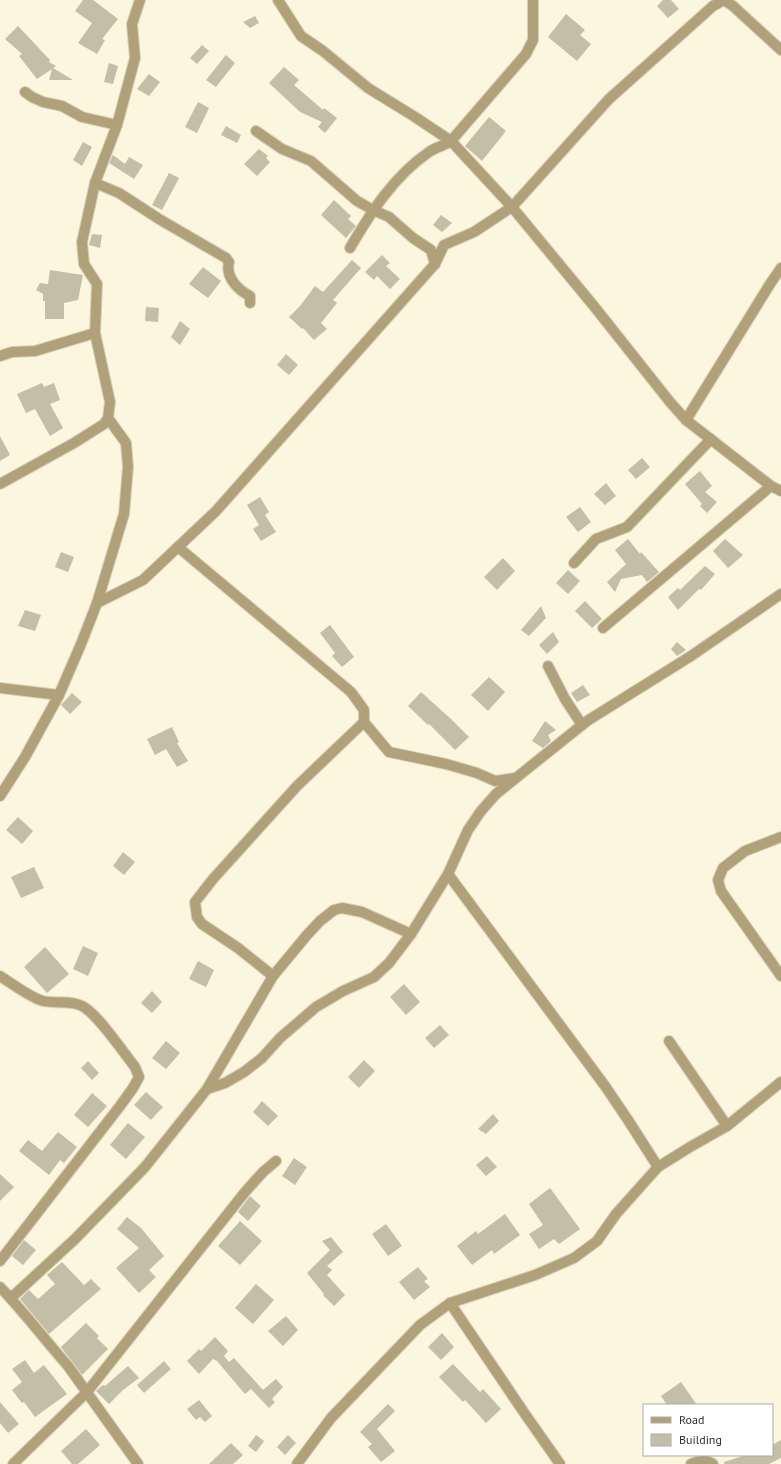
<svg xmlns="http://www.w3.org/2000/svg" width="781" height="1464" font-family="'PT Sans',sans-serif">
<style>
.building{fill:#c4bea7}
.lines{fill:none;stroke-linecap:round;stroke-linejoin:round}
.minor-casing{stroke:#d7d2bd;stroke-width:12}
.minor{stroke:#b1a17b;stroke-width:10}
</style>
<rect width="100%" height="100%" fill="#fcf6de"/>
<g class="building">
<path d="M83 0H93L118 19 102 39 105 40 97 54 78 43 92 23 75 11Z"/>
<path d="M663 0H671L679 9 668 18 657 6Z"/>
<path d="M566 14 585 30 580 35 591 44 577 61 548 37Z"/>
<path d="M255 16 259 23 250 28 243 22Z"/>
<path d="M18 26 50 60 49 62 56 66 53 68 73 80H49L52 69 37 79 19 56 22 54 5 39Z"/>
<path d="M202 45 209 51 197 64 190 58Z"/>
<path d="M226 55 235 63 216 87 206 80Z"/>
<path d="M109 63 118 66 113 84 104 82Z"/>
<path d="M284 67 299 80 294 85 323 110 324 108 337 118 325 133 318 127 322 122 300 112 269 83Z"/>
<path d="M149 74 160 82 149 96 137 89Z"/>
<path d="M198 102 209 108 197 133 185 127Z"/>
<path d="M489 117 506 131 482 161 465 146Z"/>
<path d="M226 126 241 135 237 143 221 135Z"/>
<path d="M83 142 92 147 82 166 73 160Z"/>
<path d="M259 149 268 156 266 158 270 162 257 176 244 164Z"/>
<path d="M113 155 125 164 129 157 143 165 134 179 109 163Z"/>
<path d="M169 173 179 178 162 210 152 205Z"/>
<path d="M334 200 351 216 348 219 356 226 346 238 321 215Z"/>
<path d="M441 215 452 223 442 232 433 225Z"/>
<path d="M92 234 102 235 100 248 89 245Z"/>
<path d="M382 255 390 263 386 266 400 279 390 289 377 276 374 280 365 272Z"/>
<path d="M352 260 361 268 333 300 337 303 321 323 327 329 314 340 303 328 302 329 289 317 300 306 315 286 323 292Z"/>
<path d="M203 267 221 281 208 298 189 284Z"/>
<path d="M50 270 83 275 78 300 64 303V319H45V301H43V294L36 290 40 283 48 284Z"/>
<path d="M146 307 159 308 158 322 145 321Z"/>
<path d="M180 321 190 329 180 345 171 337Z"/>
<path d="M286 354 298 365 289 375 277 365Z"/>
<path d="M42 383 44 387 54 383 60 400 50 404 63 428 50 436 35 409 26 413 17 394Z"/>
<path d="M0 436 10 455 0 461Z"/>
<path d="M642 458 650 467 636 479 628 470Z"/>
<path d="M700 471 712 486 705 492 717 502 707 513 700 506 702 504 685 484Z"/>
<path d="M606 483 616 496 605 505 594 494Z"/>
<path d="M260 497 269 512 265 515 276 532 261 541 253 529 259 525 247 505Z"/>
<path d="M580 507 591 522 578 532 566 517Z"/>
<path d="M628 539 640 554 641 552 659 572 647 582 642 575 621 579 615 592 607 582 626 564 615 550Z"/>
<path d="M725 539 743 555 728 568 713 551Z"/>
<path d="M61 552 74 557 68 572 55 567Z"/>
<path d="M503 558 515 571 497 590 484 577Z"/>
<path d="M705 566 715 574 701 590 699 589 678 610 668 597 678 588 680 590Z"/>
<path d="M568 570 580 581 568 594 556 583Z"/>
<path d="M585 601 602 619 592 628 575 611Z"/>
<path d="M541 606 546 618 529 636 521 630Z"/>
<path d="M25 610 41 615 35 631 18 626Z"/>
<path d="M330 625 354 657 342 667 332 656 335 653 320 633Z"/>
<path d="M553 632 559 642 547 654 539 645Z"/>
<path d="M677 642 686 650 677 656 671 649Z"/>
<path d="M489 677 505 692 488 711 471 695Z"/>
<path d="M583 685 590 695 577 702 571 693Z"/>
<path d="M421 692 452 720 469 737 455 750 429 724 428 725 408 706Z"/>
<path d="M72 693 82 702 70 714 61 705Z"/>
<path d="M545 721 556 730 548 735 551 741 543 748 532 741Z"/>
<path d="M172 727 179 742 177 743 188 761 177 767 166 749 155 755 147 739Z"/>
<path d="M18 817 33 831 22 844 6 830Z"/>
<path d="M123 852 135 862 124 875 113 866Z"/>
<path d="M34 867 44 888 21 898 11 877Z"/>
<path d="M83 946 98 953 88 976 73 969Z"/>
<path d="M45 947 69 974 47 993 24 967Z"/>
<path d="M198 961 214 970 206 987 189 979Z"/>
<path d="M404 984 420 1002 406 1015 390 997Z"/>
<path d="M152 991 162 1002 152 1013 141 1003Z"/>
<path d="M440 1025 449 1035 434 1048 425 1038Z"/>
<path d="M166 1041 180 1053 166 1069 152 1058Z"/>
<path d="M364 1060 375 1071 359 1088 348 1077Z"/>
<path d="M88 1061 99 1073 92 1080 81 1068Z"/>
<path d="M146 1092 163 1107 151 1120 134 1105Z"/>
<path d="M92 1093 107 1106 88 1127 74 1115Z"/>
<path d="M262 1101 278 1116 268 1126 253 1112Z"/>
<path d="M493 1114 499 1121 486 1134 478 1129Z"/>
<path d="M128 1123 145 1137 126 1159 110 1145Z"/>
<path d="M58 1132 77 1147 64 1163 60 1160 49 1175 19 1151 28 1140 42 1151Z"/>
<path d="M487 1156 497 1167 486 1176 476 1165Z"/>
<path d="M294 1158 307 1167 295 1185 282 1176Z"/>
<path d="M0 1174 14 1187 0 1201Z"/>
<path d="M550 1188 580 1229 559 1244 554 1239 539 1249 529 1234 543 1225 529 1204Z"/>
<path d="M250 1196 261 1206 248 1221 238 1212Z"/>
<path d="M505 1214 520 1235 494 1254 492 1250 472 1265 457 1246 476 1231 478 1234Z"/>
<path d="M127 1217 141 1228 164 1256 149 1270 156 1277 139 1293 116 1268 139 1248 117 1229Z"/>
<path d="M240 1221 262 1241 240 1265 218 1246Z"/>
<path d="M386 1224 402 1246 388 1256 372 1234Z"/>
<path d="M331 1237 343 1252 327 1266 332 1270 327 1275 345 1295 334 1306 323 1295 324 1294 307 1273 330 1250 322 1241Z"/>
<path d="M24 1240 36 1250 23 1265 12 1256Z"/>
<path d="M62 1262 84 1285 91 1279 101 1289 49 1334 20 1299 29 1290 38 1299 55 1284 47 1275Z"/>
<path d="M418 1267 428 1279 424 1281 430 1287 414 1300 399 1282Z"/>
<path d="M256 1284 274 1300 253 1324 235 1308Z"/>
<path d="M286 1316 298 1330 283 1346 268 1331Z"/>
<path d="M86 1323 99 1336 97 1338 108 1349 82 1375 61 1347Z"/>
<path d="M442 1333 454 1347 441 1360 428 1347Z"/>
<path d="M215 1337 228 1351 224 1356 229 1362 234 1358 263 1390 276 1379 283 1387 272 1399 275 1402 269 1408 251 1389 245 1394 217 1361 213 1359 199 1374 187 1361 199 1349 201 1351Z"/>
<path d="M25 1360 34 1373 44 1365 67 1394 35 1417 24 1402 22 1403 12 1390 22 1382 12 1369Z"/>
<path d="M164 1361 171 1369 144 1393 137 1385Z"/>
<path d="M453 1364 480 1392 483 1389 501 1409 486 1423 465 1400 463 1402 439 1377Z"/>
<path d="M128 1366 139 1378 123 1390 109 1404 96 1391 103 1385 105 1386Z"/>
<path d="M681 1382 697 1405H667L661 1396Z"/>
<path d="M199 1400 212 1416 205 1422 200 1417 196 1420 187 1409Z"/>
<path d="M0 1402 19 1424 8 1433 0 1423Z"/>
<path d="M388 1404 395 1411 377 1429 395 1451 381 1462 368 1447 372 1444 360 1432Z"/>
<path d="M86 1429 100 1445 78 1464H72L61 1451Z"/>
<path d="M256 1435 264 1441 256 1452 248 1446Z"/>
<path d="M288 1435 296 1443 285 1455 277 1447Z"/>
<path d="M781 1440V1458L769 1464H724V1462L746 1455H772V1445Z"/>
<path d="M231 1443 243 1455 233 1464H209Z"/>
</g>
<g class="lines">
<g class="minor-casing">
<g id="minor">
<path d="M278 0 301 36 323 51 368 88 415 117 451 141 512 207 593 305 670 402 686 420 771 486 781 491"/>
<path d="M25 92 32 97 43 102 62 106 82 117 117 125"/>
<path d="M256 131 282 149 311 161 357 201 373 210 389 217 413 238 431 250 435 264"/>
<path d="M95 183 119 193 159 219 226 258 229 262C225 277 238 290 250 296V303"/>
<path d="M350 248C371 212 394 176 429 152 436 147 444 146 451 141L526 54 533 40V0"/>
<path d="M0 356 12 352 35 351 95 333"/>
<path d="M686 420 770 284 781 268"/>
<path d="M0 484 74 443 104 424 108 418"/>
<path d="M178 547 351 692 364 710V722L389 752 446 764 477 773 495 781 515 778"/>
<path d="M574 563 596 539 627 527 711 439"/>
<path d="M97 603 143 580 216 511 435 264 444 245 474 232 512 207 609 99 713 6 724 0 733 6 781 50"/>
<path d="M603 628 771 486"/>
<path d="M548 666 565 699 582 725"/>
<path d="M0 688 59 695"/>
<path d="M0 796 25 757 59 695 81 644 97 603 124 514 128 467 126 443 108 418 110 402 95 333 97 284 84 264 82 242 95 183 117 125 135 58 132 24 140 0"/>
<path d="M781 837 745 851 723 868 718 880 721 891 781 976"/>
<path d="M448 874 605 1086 628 1120 658 1167"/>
<path d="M0 976C11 983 31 998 43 1001 56 1004 70 1000 82 1006 97 1013 123 1052 135 1067L139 1077 133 1088 120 1106 0 1261"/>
<path d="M273 976 238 948 202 924 197 917 195 902 213 879 297 786 364 722"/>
<path d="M669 1041 727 1126"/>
<path d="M207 1089 225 1083 244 1072 262 1058 280 1038 316 1007 343 991 374 977 389 963 411 934 448 874 468 830 481 811 496 794 587 721 691 656 781 594"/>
<path d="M0 1287C24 1312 45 1340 68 1366L138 1464"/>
<path d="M11 1298 75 1239 145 1167 207 1089 273 976 307 935 320 921 334 910 342 908 362 912 411 934"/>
<path d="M450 1303 525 1414 560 1464"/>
<path d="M13 1464 87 1392 245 1192 263 1172 276 1161"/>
<path d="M297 1464 331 1418 420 1325 450 1303 535 1275 574 1258 597 1241 616 1214 658 1167 690 1147 727 1126 781 1082"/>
<path d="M691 1464C698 1461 706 1459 713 1464"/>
</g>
</g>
<use href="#minor" class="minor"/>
</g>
<rect x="643" y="1404" width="130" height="52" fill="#ffffff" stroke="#acaba7"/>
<rect x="651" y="1417" width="20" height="6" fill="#b1a17b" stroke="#acaba7"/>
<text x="679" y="1424" font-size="12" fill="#2f2d24">Road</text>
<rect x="651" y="1434" width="20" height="12" fill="#c4bea7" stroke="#acaba7"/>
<text x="679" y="1444" font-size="12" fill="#2f2d24">Building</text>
</svg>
